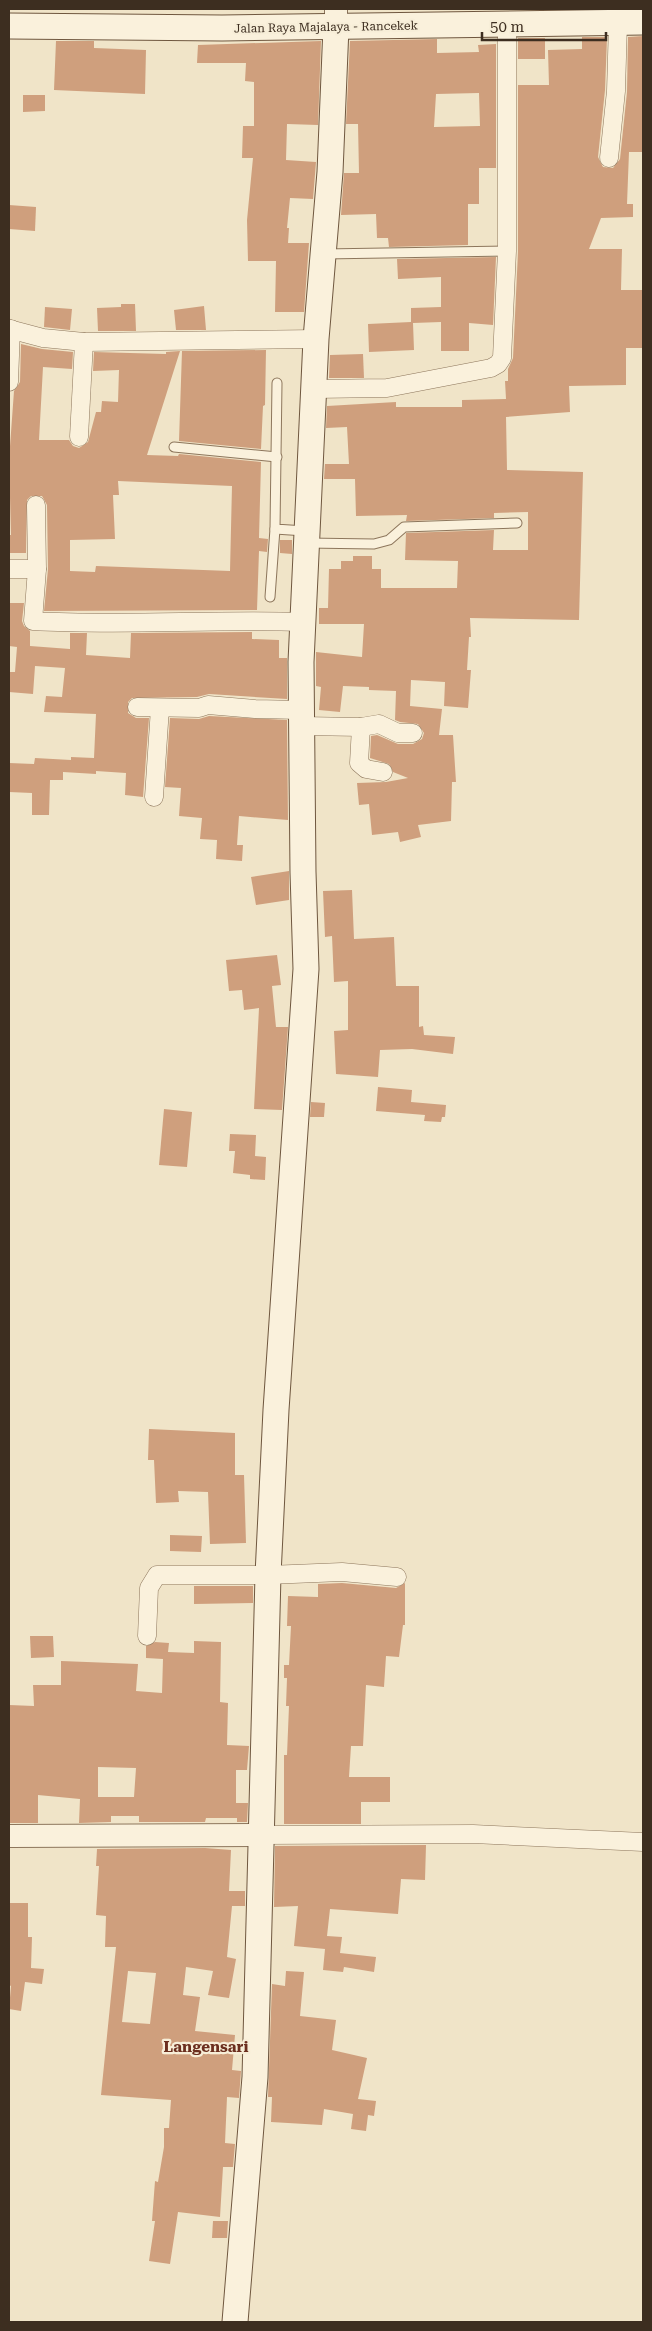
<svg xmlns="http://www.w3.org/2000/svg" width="652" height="2331" font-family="'Roboto Serif',serif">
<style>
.building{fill:#cf9f7d;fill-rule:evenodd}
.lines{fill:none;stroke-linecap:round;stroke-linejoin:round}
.service-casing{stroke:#8d765c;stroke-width:11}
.minor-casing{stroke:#8d765c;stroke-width:19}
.tertiary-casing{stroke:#8d765c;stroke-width:24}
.secondary-casing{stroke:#6f573f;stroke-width:27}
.service{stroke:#faf1dc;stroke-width:9}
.minor{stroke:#faf1dc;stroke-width:18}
.tertiary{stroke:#faf1dc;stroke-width:22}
.secondary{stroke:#faf1dc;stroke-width:25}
.labels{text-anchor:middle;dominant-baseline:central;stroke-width:4.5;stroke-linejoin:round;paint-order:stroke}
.street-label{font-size:12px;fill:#3d2e20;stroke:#f7eed8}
.quarter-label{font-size:15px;font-weight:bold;fill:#6b2e1e;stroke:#f7eed8}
</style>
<rect width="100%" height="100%" fill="#f0e4c8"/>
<g class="building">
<path d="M643 36V152H629L627 204H633V217L601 218 589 249H622L621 290H643V348H626V385L569 386 570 412 506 417 507 470 583 472 579 620 470 618 471 637H469L467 670H471L468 708 444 706 445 682 411 680 410 706 442 709 439 735H453L456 782H452L451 821 418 825 421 837 400 842 398 832 372 835 369 804 359 805 357 783 386 782 408 778 393 772 389 764 370 758 371 736 377 735 398 744H413L422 739 424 733 418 724 400 722 395 720 396 691 369 690V687L343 686 340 712 319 710 321 687 316 686V652L362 657 364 624H319V608H328L329 569H341V561H353V556H372V569H381V588H457L458 561 405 560 406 533 494 530 493 550H528V512L494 513V518L406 521 407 515 356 516 355 479H324L325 464H349L347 427 326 428 327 406 396 402V407H462V400L506 399 505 381H508V369L513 358 518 252V85H549L548 50 582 49V37H607L605 90 598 157 603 167 613 168 620 159 627 92 628 37Z"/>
<rect x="518" y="38" width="27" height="21"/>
<path d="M437 39V53L479 52 478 45 496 44V168H479V204H468V245L389 247 388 238H377L376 214 341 215 344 173H359L358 124H346L350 41ZM479 93 480 126 434 127 436 94Z"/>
<path d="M56 41H94V48L146 50 145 94 54 90Z"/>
<path d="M321 41 318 125 287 124 286 160 316 162 313 199 290 198 287 228H289L288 243H309L304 312H275L276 261H248L247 220 253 158H242L243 126H254V82L245 81 246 63H197L198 45Z"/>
<path d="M23 95H45V111L23 112Z"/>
<path d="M9 205 36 207 35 231 9 229Z"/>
<path d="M496 257 493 325 469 323V351H441V322L413 323 414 350 369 352 368 324 411 322V308L441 307V277L398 279 397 259Z"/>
<path d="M121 304H135L136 331H98L97 308 121 307Z"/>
<path d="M204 306 206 330H176L174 310Z"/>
<path d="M45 307 72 309 70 330 44 327Z"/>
<path d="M21 344 42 349 73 352 72 369 43 367 39 440H69L73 446 79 448 88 442 96 412H101L102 401 118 402 119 370 93 371 94 352 166 354V352L180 351 147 455 178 456 179 454 261 462 259 538 268 539 267 552 259 551 257 610 44 611 48 569 47 505 42 496H31L27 500 26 553H9V535H11L9 460 14 391 20 382ZM118 481 232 486 230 571 96 566 95 572 70 571V540L115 539 113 495H119Z"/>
<path d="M266 350 265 405 263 406 261 449 179 441 182 351Z"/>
<path d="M363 354 364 378H329L330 355Z"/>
<path d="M280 540H292V554L280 553Z"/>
<path d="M9 603H24L22 621 24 626 30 631V646L70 649V633H87L86 655 130 658 131 633 252 632V639L279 640V658H287V699L209 694 197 697 132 698 128 702V713L136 718H149L143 797 125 795 126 773 96 771V774L63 772V780H50L49 815H32V793L9 792V763L34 764 35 758 71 760V757L94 758 96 714 44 712 46 696 62 697 65 668 35 666 33 694 9 692V672H15L17 647 9 646Z"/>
<path d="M209 716 287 720 288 820 239 816 237 845H243L242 861 216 859 217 840 200 839 202 818 179 816 181 788 165 787 170 718 199 719Z"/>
<path d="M289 871V900L256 905 251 877Z"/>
<path d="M352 890 354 939 394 937 396 986H419V1027L423 1026 424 1035 455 1037 453 1054 412 1049 380 1050 378 1077 336 1074 334 1031 348 1030V981L334 982 332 936 325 937 323 891Z"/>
<path d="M277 955 281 985 272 986 276 1027H288L282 1110 254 1109 259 1008 244 1010 242 990 229 991 226 960Z"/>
<path d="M378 1087 412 1090 411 1102 446 1105 445 1117H442L441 1122 424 1121 425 1115 376 1111Z"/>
<path d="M311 1102 325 1103 324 1117H310Z"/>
<path d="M164 1109 192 1112 187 1167 159 1165Z"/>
<path d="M230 1134 256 1135 255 1156 266 1157 265 1180 250 1179V1175L233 1173 235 1151H229Z"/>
<path d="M149 1429 235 1433V1475H244L246 1543 210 1544 208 1492 178 1491 179 1502 156 1503 154 1460H148Z"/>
<path d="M170 1535 202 1536 201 1552 170 1551Z"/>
<path d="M342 1583 396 1588 405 1583V1625H403L399 1657 386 1656 384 1687 366 1685 363 1746H351L349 1777H390V1802H361V1824H284V1755H287L289 1706H286L287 1678H284V1665H289L291 1626H287L288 1596 318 1597V1584Z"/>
<path d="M194 1586H253V1603L194 1604Z"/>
<path d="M30 1636H53L54 1657 31 1658Z"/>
<path d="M194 1641 221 1642 220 1702 228 1703 227 1745 249 1746 247 1770H236V1803H248L247 1822H237V1818H206L205 1822H139V1816H111V1822L79 1823 80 1799 38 1795V1823H9V1705L34 1706 33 1685H61V1661L138 1664 136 1691 162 1693 163 1659 146 1658V1646L155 1642 169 1643 168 1652 194 1653ZM98 1767 136 1768 134 1797H98Z"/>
<path d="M426 1845 425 1880 401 1879 398 1914 330 1909 327 1936 342 1937 340 1953 376 1957 374 1972 344 1967 343 1972 323 1970 325 1949 294 1946 298 1906 274 1907 275 1846Z"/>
<path d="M205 1848 231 1850 229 1891H245V1906H232L227 1957 236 1959 229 1998 208 1995 213 1971 186 1967 183 1995 200 1997 195 2031 235 2035 232 2070 241 2071 239 2098 227 2097 225 2143 235 2144 233 2167H223L220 2217 178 2212 170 2264 149 2261 155 2221H152L155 2181 158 2182 164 2147V2128H169L171 2100 101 2095 116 1947H105L106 1916 96 1915 99 1866H96L97 1849ZM128 1971 156 1973 150 2024 122 2022Z"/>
<path d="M9 1903H28V1937H32L31 1968 44 1969 42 1984 25 1982 21 2011 9 2009 11 1986 9 1985Z"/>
<path d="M286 1971 304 1972 300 2016 336 2020 332 2050 367 2058 358 2099 376 2101 374 2116 368 2115 366 2131 351 2129 353 2114 324 2109 322 2125 271 2122 272 2097H268L272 1984 285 1986Z"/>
<path d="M213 2221H228L227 2238H212Z"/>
</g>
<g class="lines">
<g class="service-casing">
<g id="service">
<path d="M324 254 507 251"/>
<path d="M277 383 275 529 305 531"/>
<path d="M174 447 277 457"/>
<path d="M307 543 374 544 389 540 404 527 517 523"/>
<path d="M270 597 275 529"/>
</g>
</g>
<g class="minor-casing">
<g id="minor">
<path d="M609 158 616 91 618 23"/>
<path d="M9 329 43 338 84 342 316 339"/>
<path d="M9 382 11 329"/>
<path d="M314 389 387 388 491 368 498 364 502 358 507 251V24"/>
<path d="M79 437 84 342"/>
<path d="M36 505 37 569 33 621C123 626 213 619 303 622"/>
<path d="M9 569H37"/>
<path d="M137 707 199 708 208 705 255 709 301 710"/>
<path d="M302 726 361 727 379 724 398 733H413"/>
<path d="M361 727 359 763 366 769 383 772"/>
<path d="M154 797 160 708"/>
<path d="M147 1636 149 1588 157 1575H268L342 1572 397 1577"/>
<path d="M260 1835 473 1834 643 1842"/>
</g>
</g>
<g class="tertiary-casing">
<g id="tertiary">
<path d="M336 27V9"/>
<path d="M9 1836 260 1835"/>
</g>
</g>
<g class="secondary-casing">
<g id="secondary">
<path d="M9 26 222 28 643 22"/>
<path d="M235 2322 255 2077 268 1575 276 1410 306 969 303 872 301 662 316 339 330 172 336 27"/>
</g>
</g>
<use href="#service" class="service"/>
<use href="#minor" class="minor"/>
<use href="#tertiary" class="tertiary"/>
<use href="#secondary" class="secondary"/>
</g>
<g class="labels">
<g class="street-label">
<text transform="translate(326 27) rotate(-1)">Jalan Raya Majalaya - Rancekek</text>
</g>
<g class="quarter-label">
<text x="206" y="2047">Langensari</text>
</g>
</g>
<rect width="652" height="2331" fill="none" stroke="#3d2e20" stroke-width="20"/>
<path d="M482 32v8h124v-8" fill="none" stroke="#3d2e20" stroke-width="2.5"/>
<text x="490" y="32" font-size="15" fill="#3d2e20" stroke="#f7eed8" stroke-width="4" paint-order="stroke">50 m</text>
</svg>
